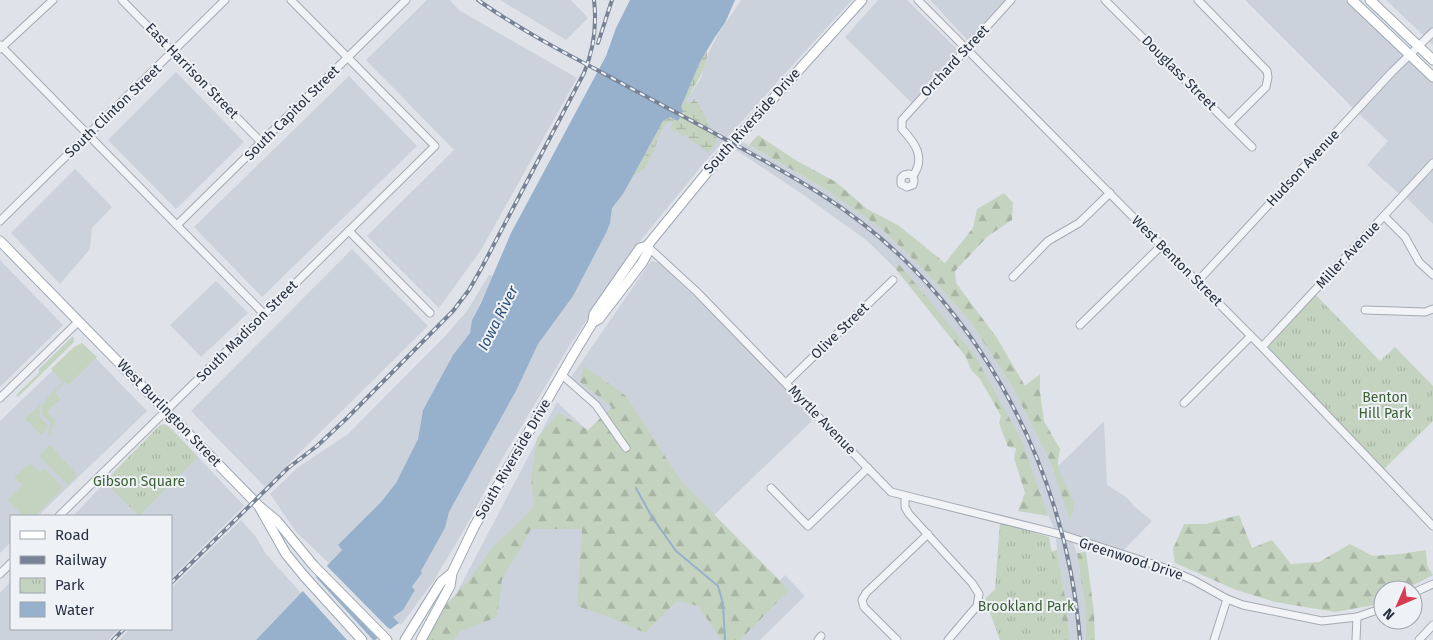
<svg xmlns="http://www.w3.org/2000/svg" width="1433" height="640" font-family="'Fira Sans',sans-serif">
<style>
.built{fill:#ccd2db}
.green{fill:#c4d3bf}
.forest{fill:url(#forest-firs)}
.wetland{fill:url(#wetland-marsh)}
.park{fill:url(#park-tufts)}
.water{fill:#97b0cb}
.pier{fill:#dfe3e9}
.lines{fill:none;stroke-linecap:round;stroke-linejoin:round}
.stream{stroke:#97b0cb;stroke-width:2}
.minor-casing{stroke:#a4aab3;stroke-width:9}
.major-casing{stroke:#9da7b5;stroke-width:11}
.minor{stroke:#f2f3f7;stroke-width:7}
.major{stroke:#fff;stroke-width:9}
.rail-casing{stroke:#778294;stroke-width:4}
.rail{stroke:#eef2f6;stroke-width:2;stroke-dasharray:5.5;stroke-linecap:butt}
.labels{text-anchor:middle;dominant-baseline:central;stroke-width:4;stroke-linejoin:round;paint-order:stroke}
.street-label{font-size:14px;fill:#273041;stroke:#eef2f6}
.park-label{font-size:14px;fill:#3b5e33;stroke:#eef2f6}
.water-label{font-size:15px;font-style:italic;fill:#2e4e77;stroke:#eef2f6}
</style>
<defs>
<pattern id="forest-firs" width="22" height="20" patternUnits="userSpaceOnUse" patternTransform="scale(1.25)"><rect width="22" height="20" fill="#c4d3bf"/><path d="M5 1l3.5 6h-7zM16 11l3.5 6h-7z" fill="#a8b5a5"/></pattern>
<pattern id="wetland-marsh" width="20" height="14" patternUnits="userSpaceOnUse" patternTransform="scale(1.25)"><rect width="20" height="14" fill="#c4d3bf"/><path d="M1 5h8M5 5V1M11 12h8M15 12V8" fill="none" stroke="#a8b5a5"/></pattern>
<pattern id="park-tufts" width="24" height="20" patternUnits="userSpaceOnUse" patternTransform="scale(1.25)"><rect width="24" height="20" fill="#c4d3bf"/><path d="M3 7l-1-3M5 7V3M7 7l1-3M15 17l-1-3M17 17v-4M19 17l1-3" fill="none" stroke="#a8b5a5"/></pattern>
</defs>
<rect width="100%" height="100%" fill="#dfe3e9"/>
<g class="built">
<path d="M427 0H450L459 10 577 78 481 250 439 308 367 236 454 150 366 60Z"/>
<path d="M500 0H571L588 18 566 40Z"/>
<path d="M741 0H852L704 163 641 240 568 348 501 461 464 530 433 582 401 625 393 617 403 610 415 590 412 588 422 573 421 571 445 528 449 512 517 389 538 344 610 223 611 208 623 194 644 155 670 117 678 120 687 99 701 78 707 56 717 36Z"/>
<path d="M878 0H907L962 54 914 105 845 37Z"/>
<path d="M930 0H1011L971 44Z"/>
<path d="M1245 0H1347L1433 82V224L1406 197 1397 192 1367 165 1388 141 1356 111Z"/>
<path d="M1386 0H1433V45L1421 33Z"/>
<path d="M176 72 244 142 176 209 108 140Z"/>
<path d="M349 76 417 146 262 297 194 227Z"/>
<path d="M743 142 827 190 883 230 924 270 970 321 1013 388 1050 461 1053 471 1104 421 1107 485 1126 497 1136 508 1152 521 1120 554 1069 539 1073 543 1077 553 1085 608 1086 640H1070L1066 603 1057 550 1056 539 1053 526 974 354 899 265 895 268 866 240 802 194 736 150Z"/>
<path d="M75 169 112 207 92 228 90 249 60 284 11 233Z"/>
<path d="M352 249 428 326 265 487 191 411Z"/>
<path d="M0 260 63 325 0 387Z"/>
<path d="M651 261 658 262 719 319 815 418 710 519 775 585 785 575 805 596 760 640H432L557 402 588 431 629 449 604 409 571 377Z"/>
<path d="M489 275 493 276 472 320 470 333 453 355 423 410 418 439 396 483 381 502 338 546 342 550 329 563 297 533 270 494 297 468 348 434 446 335 467 311Z"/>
<path d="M216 281 248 313 201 357 170 325Z"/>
<path d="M77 347 86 348 147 411 38 516H11V542L0 553V421Z"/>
<path d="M164 424 173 430 244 506 171 578V516H73L160 425Z"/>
<path d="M241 520 256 537 266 554 301 593 256 640H119L130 629H171V588Z"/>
<path d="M11 581V629H119L108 640H0V593Z"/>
</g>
<g class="green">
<path d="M73 336 74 342 18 397 16 395 39 373V369Z"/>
<path d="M82 343 97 357 69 385 65 382 55 392 61 399 50 408 48 412 55 421V425L51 429V435L48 432 51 424C49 420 45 419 43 415 37 404 56 389 63 382L51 369 74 347Z"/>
<path d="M41 404 39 409 40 416C48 427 52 424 41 435L25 419Z"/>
<path d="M50 445 77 475 68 485 39 456Z"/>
<path d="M31 463 40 472 44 468 63 488 35 516H23L7 500 22 485 14 477 27 465 28 466Z"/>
</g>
<g class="forest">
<path d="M758 135 797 161 836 182 867 209 898 225 945 263 973 228 977 209 1004 193 1013 203 1012 220 988 236 955 271 956 283 997 338 1025 386 1040 374V392L1044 421 1060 449C1060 453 1058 457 1058 461 1058 483 1082 496 1070 520L1050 461 1013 388 970 321 924 270 883 230 827 190 749 145Z"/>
<path d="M899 264 974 354 1023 443 1048 516 1018 511 1025 493 1014 458 1016 448 1008 447 999 423 1001 416 980 379 971 370 966 357 895 268Z"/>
<path d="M584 366 626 396 681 481 789 590 740 640H722L698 606 677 601 645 633 609 617 577 606 582 529H531L502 580 497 617 459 632 455 640H426L443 608 468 581 492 548 534 507 531 479 537 438 559 413 588 430 612 407 580 382Z"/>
<path d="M1239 515 1252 548 1272 540 1291 564 1319 562 1350 544 1373 556 1400 554 1426 550 1427 565 1433 575 1404 590H1383V600L1374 605 1335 612 1275 602 1236 590 1175 563 1173 549 1184 524H1206Z"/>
<path d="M1057 550 1066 603 1070 640H1051L1039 554Z"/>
<path d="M1086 552 1094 612 1095 640H1086L1085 608 1077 553Z"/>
</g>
<path class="wetland" d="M707 50C708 70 694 84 686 102L689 104 695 99 696 100C704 113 708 127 717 138L714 146 708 153 685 135 682 137 678 132 673 131 671 128 673 122 671 121C652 131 660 163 633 176L663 121 670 117 678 120 683 111 681 107 700 62Z"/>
<g class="park">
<path d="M1313 292 1380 361 1395 347 1433 386V421L1384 469 1265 344Z"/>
<path d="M160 425H166L170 428 198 457 139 516 111 488 108 481 112 474Z"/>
<path d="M1000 522 1049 537 1061 606 1064 640H1000L985 599 995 589Z"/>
</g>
<path class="water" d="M630 0H735L725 23 715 37 700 62 681 107 683 111 678 121 670 117 663 121 633 176 623 194 612 208 610 223 606 233 573 296 538 344 517 389 449 512 445 528 421 571 422 573 412 587 415 590 403 610 393 617 399 623 375 640H256L342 550 338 545 381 502 396 483 418 439 423 410 453 355 470 333 472 320 481 303 511 233 606 56 616 28Z"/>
<g class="pier">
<path d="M325 564 387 627 393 631 391 633 379 640 315 574Z"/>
<path d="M314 575 373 640H347L301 589Z"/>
</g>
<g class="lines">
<path class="stream" d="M636 488 652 517 676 551 718 586 723 604 725 640"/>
<g class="minor-casing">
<g id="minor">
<path d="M122 0 261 142"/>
<path d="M918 0 1262 347 1433 526"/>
<path d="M1105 0 1252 147"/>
<path d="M1198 0 1267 71 1268 77 1266 87 1229 124"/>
<path d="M0 45 264 314"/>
<path d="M0 49 53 0"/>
<path d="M913 176 909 174 904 175 901 178V184L907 187 913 185 914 181 913 176C926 157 915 143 902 129V120L1011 0"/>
<path d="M1384 216 1405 237 1419 262 1433 275"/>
<path d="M0 221 225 0"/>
<path d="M177 225 406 0"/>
<path d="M349 231 430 313"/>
<path d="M647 246 697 292 891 492 1063 535 1165 568 1193 580 1227 599 1243 605 1322 621 1357 617 1383 608"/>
<path d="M1013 277 1048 241 1079 223 1110 193"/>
<path d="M1197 282 1392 72 1433 32"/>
<path d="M1365 310 1425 312 1433 309"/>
<path d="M1080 325 1161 246"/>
<path d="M1262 347 1433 163"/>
<path d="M562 375 596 405 626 448"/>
<path d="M786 383 893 280"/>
<path d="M0 398 79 321"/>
<path d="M1184 403 1251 336"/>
<path d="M771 488 808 526 868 468"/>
<path d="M905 496V507L909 514 972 583 979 594 977 606 948 640"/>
<path d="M59 516 435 146 291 0"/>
<path d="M0 574 11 563"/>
<path d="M1413 593 1433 584"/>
<path d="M818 640 821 636"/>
<path d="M897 640 864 607 862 600 866 593 928 534"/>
<path d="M1214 640 1227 599"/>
<path d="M1356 640 1357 617"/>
<path d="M1419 640 1433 625"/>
</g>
</g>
<g class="major-casing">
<g id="major">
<path d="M1352 0 1433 77"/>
<path d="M1370 0 1433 60"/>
<path d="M0 241 259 506 277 521 314 566 387 640"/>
<path d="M593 322 594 314 640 248 647 246 713 165 862 0"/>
<path d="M260 508 286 554 304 576 362 640"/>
<path d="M405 640 441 582 452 573"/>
<path d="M421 640 450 586 452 573 474 527 573 355 593 322 599 319 642 263 648 252 647 246"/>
</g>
</g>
<use href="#minor" class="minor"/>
<use href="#major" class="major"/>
<g class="rail-casing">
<g id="rail">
<path d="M478 0C516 27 557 49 599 71 672 111 748 149 819 193 972 289 1066 462 1080 640"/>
<path d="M598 43 612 0"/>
<path d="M171 583 288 468 317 446 346 419 453 311 469 290 481 269 584 73C594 49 597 26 594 0"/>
<path d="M113 640 124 629"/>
</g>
</g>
<use href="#rail" class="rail"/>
</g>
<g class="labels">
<g class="street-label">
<text transform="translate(955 61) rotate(-47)">Orchard Street</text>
<text transform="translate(192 71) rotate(46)">East Harrison Street</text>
<text transform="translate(1179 73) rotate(45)">Douglass Street</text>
<text transform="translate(113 111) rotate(-44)">South Clinton Street</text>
<text transform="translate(292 113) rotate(-45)">South Capitol Street</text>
<text transform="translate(752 121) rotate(-48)">South Riverside Drive</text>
<text transform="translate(1303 168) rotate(-47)">Hudson Avenue</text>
<text transform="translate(1348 255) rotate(-47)">Miller Avenue</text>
<text transform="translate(1177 261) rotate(45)">West Benton Street</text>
<text transform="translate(247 331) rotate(-45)">South Madison Street</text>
<text transform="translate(840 331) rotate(-44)">Olive Street</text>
<text transform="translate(169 413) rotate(46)">West Burlington Street</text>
<text transform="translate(822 420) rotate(46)">Myrtle Avenue</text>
<text transform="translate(513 459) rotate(-60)">South Riverside Drive</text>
<text transform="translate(1131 559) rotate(18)">Greenwood Drive</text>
</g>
<g class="park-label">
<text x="1385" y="397">Benton<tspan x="1385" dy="16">Hill Park</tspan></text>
<text x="139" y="481">Gibson Square</text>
<text x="1026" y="606">Brookland Park</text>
</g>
<g class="water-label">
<text transform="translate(498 318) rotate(-63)">Iowa River</text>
</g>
</g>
<rect x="10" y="515" width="162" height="115" fill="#eef2f6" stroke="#9ea4ae"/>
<rect x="20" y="531" width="25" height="8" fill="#ffffff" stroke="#9ea4ae"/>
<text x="55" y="540" font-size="15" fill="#273041">Road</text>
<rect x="20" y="556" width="25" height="8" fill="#778294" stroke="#9ea4ae"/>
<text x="55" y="565" font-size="15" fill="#273041">Railway</text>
<rect x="20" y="578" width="25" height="15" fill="url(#park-tufts)" stroke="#9ea4ae"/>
<text x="55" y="590" font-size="15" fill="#273041">Park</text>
<rect x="20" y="602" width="25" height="15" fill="#97b0cb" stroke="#9ea4ae"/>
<text x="55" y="615" font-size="15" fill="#273041">Water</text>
<g transform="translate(1398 605) rotate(225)"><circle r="24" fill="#eef2f6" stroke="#9ea4ae"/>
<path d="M0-4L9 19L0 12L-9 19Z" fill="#d63b52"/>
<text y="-8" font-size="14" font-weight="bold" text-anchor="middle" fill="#273041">N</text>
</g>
</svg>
